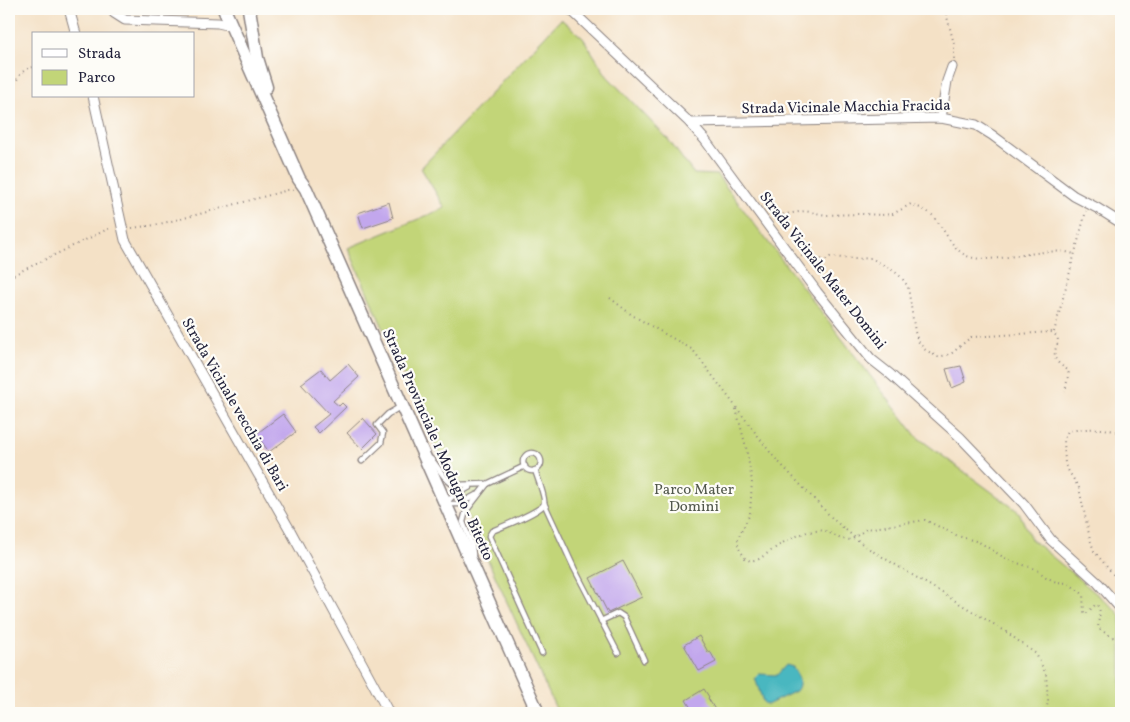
<svg xmlns="http://www.w3.org/2000/svg" width="1130" height="722" font-family="Vollkorn,serif">
<style>
.green{fill:#c2d578;stroke:#727c5a}
.water{fill:#48b7c0;stroke:#356c7e}
.building{fill:#c2a7ed}
.lines{fill:none;stroke-linecap:round;stroke-linejoin:round}
.service-casing{stroke:#8b8280;stroke-width:7}
.minor-casing{stroke:#8b8280;stroke-width:11}
.secondary-casing{stroke:#8b8280;stroke-width:15}
.path{stroke:#8b8280;stroke-width:2;stroke-dasharray:1 4;stroke-linecap:butt}
.service{stroke:#fff;stroke-width:4.5}
.minor{stroke:#fff;stroke-width:9}
.secondary{stroke:#fff;stroke-width:12}
.labels{text-anchor:middle;dominant-baseline:central;stroke-width:4.5;stroke-linejoin:round;paint-order:stroke}
.street-label{font-size:15px;fill:#22223b;stroke:#fdfcf7}
.park-label{font-size:15px;fill:#52584d;stroke:#fdfcf7}
</style>
<rect width="100%" height="100%" fill="#fdfcf7"/>
<filter id="ink" filterUnits="userSpaceOnUse"><feTurbulence type="fractalNoise" baseFrequency=".02" numOctaves="2"/><feDisplacementMap in="SourceGraphic" scale="10" xChannelSelector="R" yChannelSelector="G"/><feConvolveMatrix kernelMatrix="1 2 1 2 8 2 1 2 1" color-interpolation-filters="sRGB"/></filter>
<filter id="wash" filterUnits="userSpaceOnUse"><feTurbulence type="fractalNoise" baseFrequency=".0096" numOctaves="4" result="noise"/><feDisplacementMap in="SourceGraphic" scale="20" xChannelSelector="R" yChannelSelector="G"/><feGaussianBlur stdDeviation="1.12" result="paint"/><feColorMatrix in="noise" values="0 0 0 0 0 0 0 0 0 0 0 0 0 0 0 0 0 1.4 0 .05"/><feComposite in="paint" operator="in"/></filter>
<g filter="url(#wash)">
<rect width="100%" height="100%" fill="#f4e1c6"/>
<path class="green" d="M561 19 583 38 607 76 667 138 694 174 717 175 917 437 1019 512 1031 539 1116 610 1121 617V713H558L427 428 348 248 445 208 421 168Z"/>
<path class="water" d="M786 665 793 667C797 675 803 682 796 691L767 705 763 702 755 678 759 674 777 675Z"/>
<g id="blocks">
<g class="building">
<path d="M389 202 393 218 363 228 358 213Z"/>
<path d="M348 364 359 377 333 401 339 406 342 403 346 407 319 433 313 427 329 414 301 384 321 369 330 380Z"/>
<path d="M961 366 966 382 952 388 946 369Z"/>
<path d="M283 414 296 432 269 452 256 434Z"/>
<path d="M363 418 377 434 362 449 347 433Z"/>
<path d="M623 561 642 597 608 613 590 578Z"/>
<path d="M699 636 708 652 710 651 716 662 699 671 684 645Z"/>
<path d="M704 689 709 697 708 698 717 713H694L686 700Z"/>
</g>
</g>
</g>
<g filter="url(#ink)">
<use href="#blocks" fill-opacity="0" stroke="#8b8280" stroke-width="1"/>
<g class="lines">
<g class="service-casing">
<g id="service">
<circle cx="532" cy="462" r="9"/>
<path d="M431 459C439 467 444 481 455 485L487 484"/>
<path d="M362 461 381 443 383 433 377 425 388 414 400 407"/>
<path d="M535 470C537 477 546 498 544 504 541 511 502 527 492 531L489 536 542 653"/>
<path d="M446 503 452 497 470 487"/>
<path d="M544 503 574 568 618 653"/>
<path d="M448 504H459L476 495"/>
<path d="M473 555 472 545 463 522 466 511 487 484 525 466"/>
<path d="M601 621 618 613 624 617 644 660"/>
</g>
</g>
<g class="minor-casing">
<g id="minor">
<path d="M69 9 76 34"/>
<path d="M112 9 114 13 125 20 218 23 231 26"/>
<path d="M570 9 690 123 705 140 817 292 871 359 890 374 960 437 1024 504 1051 540 1098 583 1121 609"/>
<path d="M93 96 125 240 290 530 389 713"/>
<path d="M941 118 947 81 952 67"/>
<path d="M690 123 941 118 976 125 992 135 1074 196 1097 208 1121 223"/>
</g>
</g>
<g class="secondary-casing">
<g id="secondary">
<path d="M224 9 299 179 306 189 538 713"/>
<path d="M249 9 257 58 266 87"/>
</g>
</g>
<g class="path">
<path d="M945 9 954 44V60"/>
<path d="M9 17 12 9"/>
<path d="M9 98C15 85 18 69 34 67"/>
<path d="M773 216 805 211 826 215 861 214 881 215 893 214 911 204C918 207 926 210 932 215 945 228 953 255 974 258 1001 263 1050 245 1074 254"/>
<path d="M132 228 155 225 192 216 288 190H295"/>
<path d="M801 256 826 260 830 257 855 259 871 258 894 271 902 278 908 287 915 332 918 341 924 349 938 357 951 354 971 337 1051 332C1065 340 1053 345 1055 357 1056 363 1065 368 1069 371L1065 392"/>
<path d="M9 277 112 227"/>
<path d="M610 298 632 315 693 350 773 456 834 520 866 547 1005 631 1036 654 1046 674 1048 700 1046 713"/>
<path d="M1054 332 1086 211"/>
<path d="M736 409 746 447 752 481 750 514 738 538V547L745 558 750 561 759 559 787 540 807 532 824 530 841 539 851 540 866 529 925 520 958 536 979 542 1008 560 1036 569 1046 577 1056 582 1068 583 1083 594 1084 613 1086 614 1096 604C1104 611 1096 620 1099 629L1114 638 1121 636"/>
<path d="M1121 434C1107 426 1084 429 1068 431L1064 439 1065 465 1079 488 1090 539 1094 551 1121 584"/>
<path d="M1089 713H1096"/>
</g>
<use href="#service" class="service"/>
<use href="#minor" class="minor"/>
<use href="#secondary" class="secondary"/>
</g>
</g>
<g class="labels">
<g class="street-label">
<text transform="translate(846 108) rotate(-1)">Strada Vicinale Macchia Fracida</text>
<text transform="translate(822 271) rotate(52)">Strada Vicinale Mater Domini</text>
<text transform="translate(234 405) rotate(60)">Strada Vicinale vecchia di Bari</text>
<text transform="translate(437 445) rotate(66)">Strada Provinciale 1 Modugno - Bitetto</text>
</g>
<g class="park-label">
<text x="694" y="490">Parco Mater<tspan x="694" dy="17">Domini</tspan></text>
</g>
</g>
<rect width="1130" height="722" fill="none" stroke="#fdfcf7" stroke-width="30"/>
<rect x="32" y="32" width="162" height="65" fill="#fdfcf7" stroke="#a5a5ac"/>
<rect x="42" y="49" width="25" height="8" fill="#ffffff" stroke="#a5a5ac"/>
<text x="78" y="58" font-size="15" fill="#22223b">Strada</text>
<rect x="42" y="70" width="25" height="15" fill="#c2d578" stroke="#a5a5ac"/>
<text x="78" y="82" font-size="15" fill="#22223b">Parco</text>
</svg>
